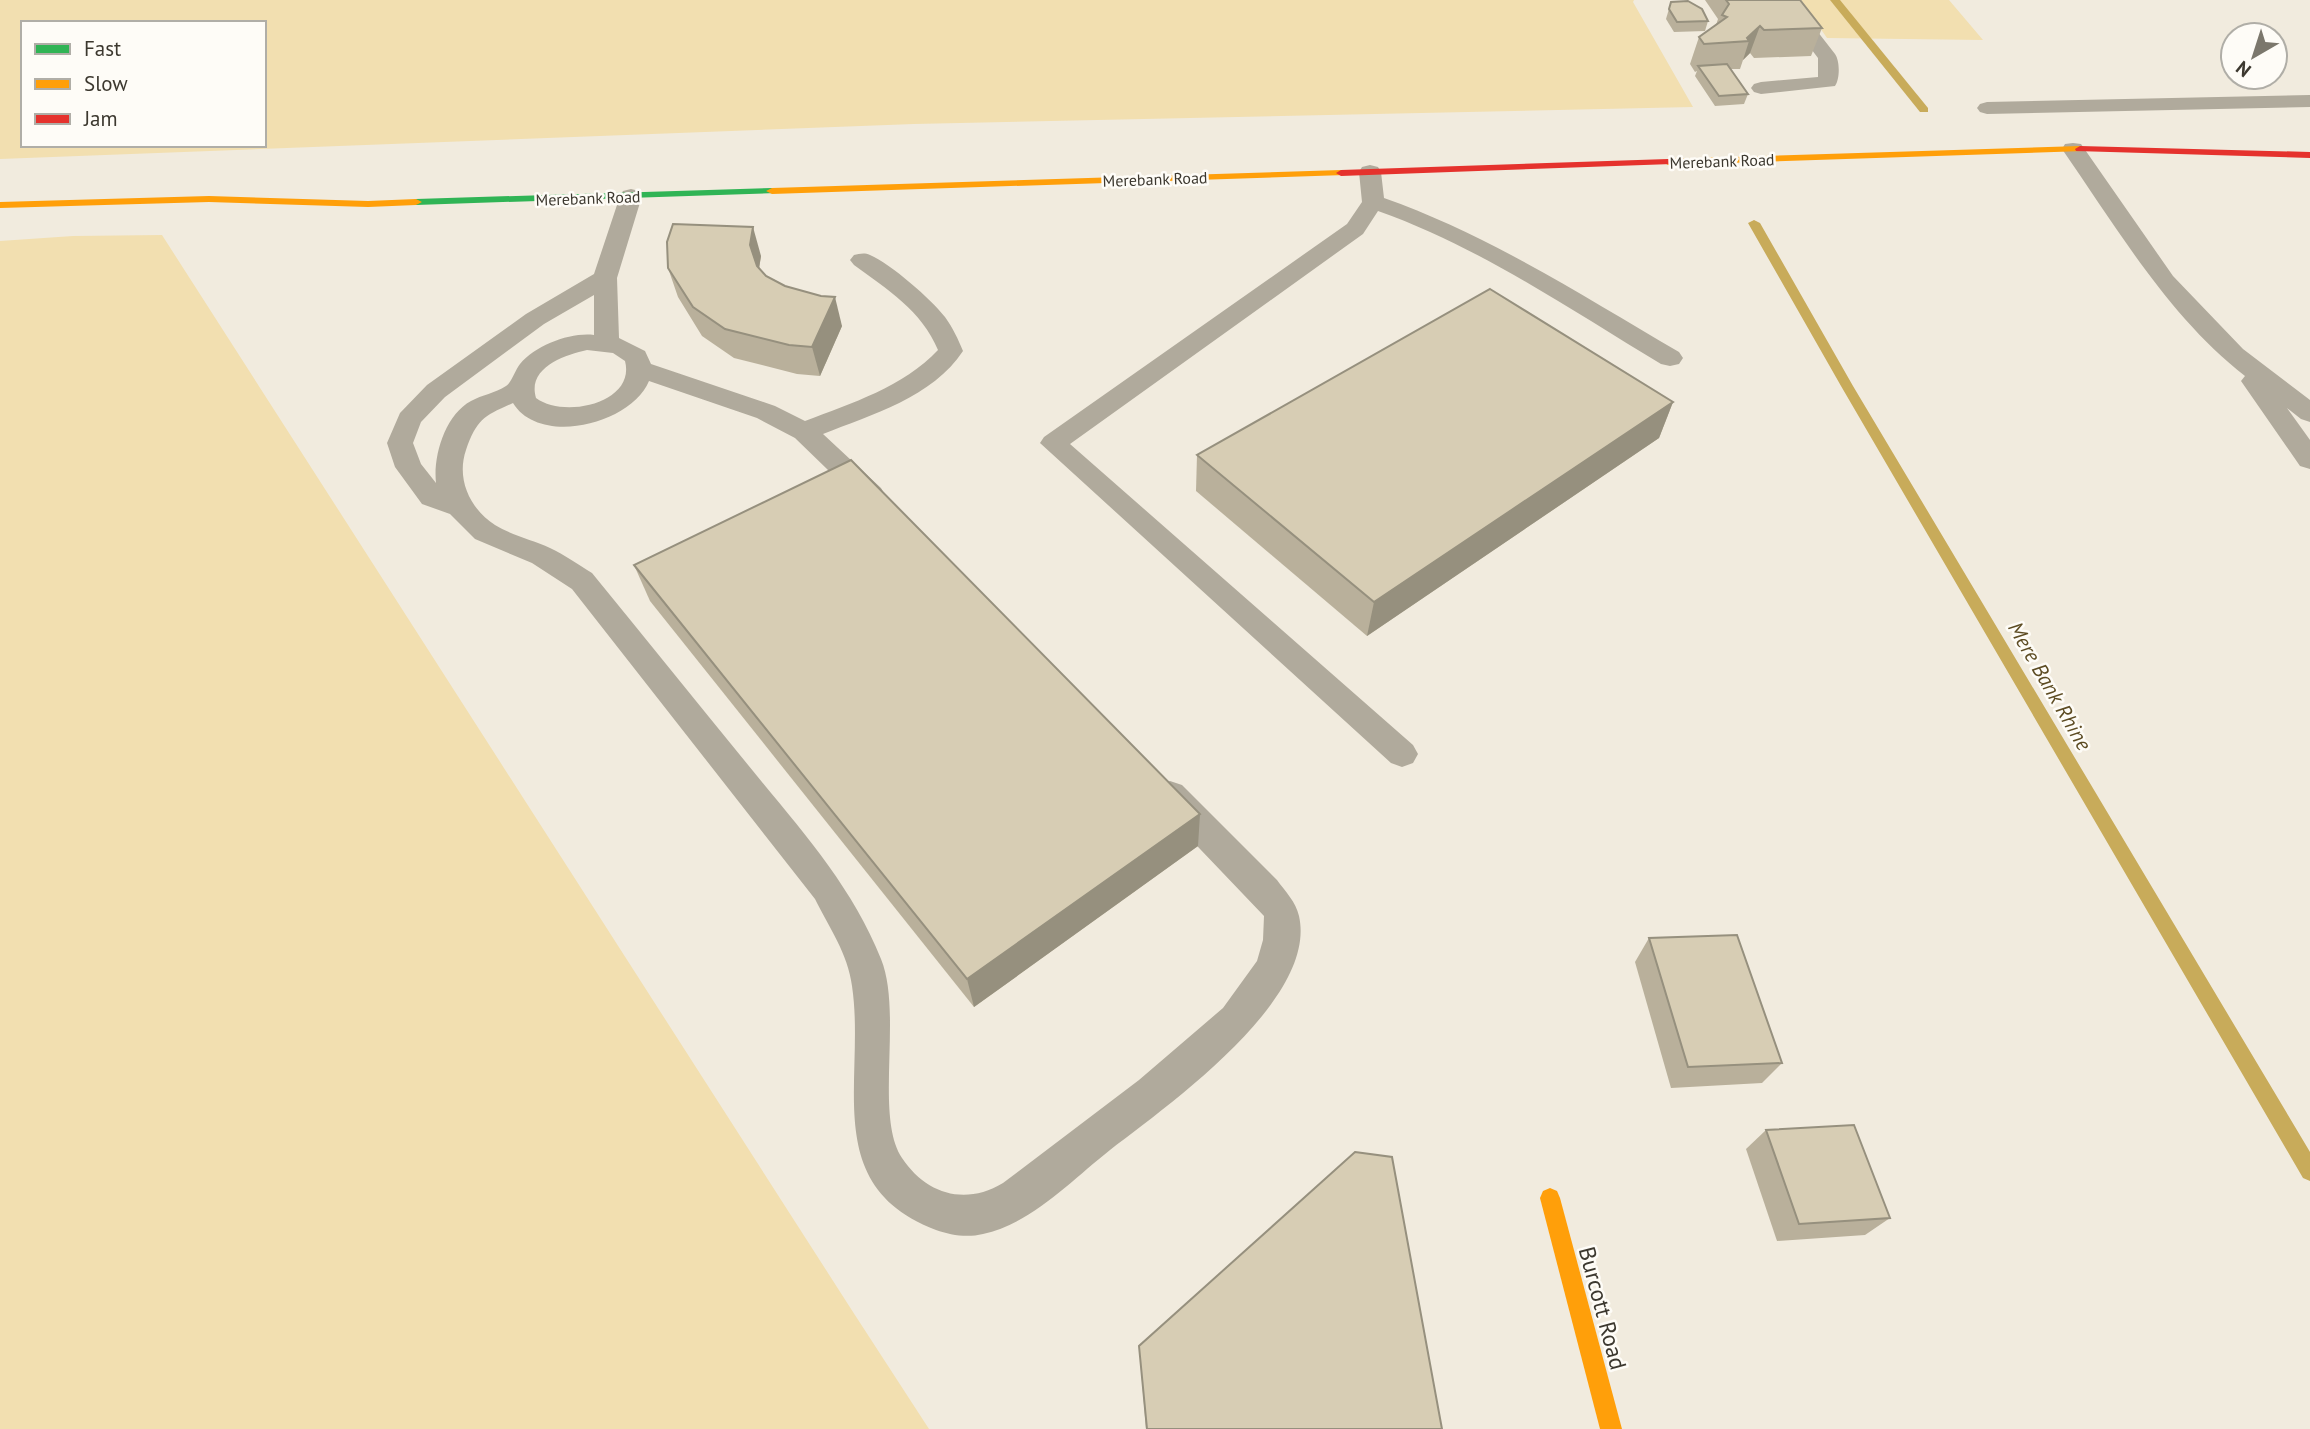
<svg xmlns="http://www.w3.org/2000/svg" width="2310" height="1429" font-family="'PT Sans',sans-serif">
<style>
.green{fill:#f2dfb0;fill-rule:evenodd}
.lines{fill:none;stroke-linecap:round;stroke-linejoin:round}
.stream{fill:#c8ab5a;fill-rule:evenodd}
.lane{fill:#b0aa9c;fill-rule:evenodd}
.fast{fill:#30b455;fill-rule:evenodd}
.slow{fill:#ff9f0a;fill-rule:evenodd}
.jam{fill:#e5322d;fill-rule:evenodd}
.wall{fill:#b9b09b}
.shaded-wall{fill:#96907e}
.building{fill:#d7cdb4;stroke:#96907e;stroke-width:2}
.labels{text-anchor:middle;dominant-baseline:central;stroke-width:5;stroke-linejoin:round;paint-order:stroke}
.far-street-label{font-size:16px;fill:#3c382f;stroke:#fefcf7}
.water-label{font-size:21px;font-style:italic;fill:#5d4c23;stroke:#fefcf7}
.near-street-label{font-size:23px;fill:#3c382f;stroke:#fefcf7}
</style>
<rect width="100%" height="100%" fill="#f1ebde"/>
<g class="green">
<path d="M0 0H1634L1633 2 1693 107 914 124 0 159ZM23 23H264V145H23Z"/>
<path d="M1801 0H1949L1983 40 1827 38Z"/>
<path d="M162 235 853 1312 929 1429H0V241L73 236Z"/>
</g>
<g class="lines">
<g class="stream">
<path d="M1830 0H1840L1928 108V112H1920Z"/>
<path d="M1754 220 1760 223 1853 386 2310 1152V1181L2303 1178 1841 386 1748 223Z"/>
</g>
<g class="lane">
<path d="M1774 0H1793L1835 54C1840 61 1840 79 1835 86L1761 94 1754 92 1751 88 1754 84 1761 82 1818 77V58Z"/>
<path d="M2310 95V107L1987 114 1980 112 1977 108 1980 104 1987 102Z"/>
<path d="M2073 143 2081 144 2173 276 2243 349 2310 400V422L2301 419 2287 408 2310 440V469L2300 466 2241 381 2245 376C2168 316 2117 228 2062 149L2065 144Z"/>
<path d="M1370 165 1378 167 1381 172 1384 198C1489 235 1583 296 1679 352L1683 358 1679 364 1670 366 1661 364C1569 309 1480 247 1378 211L1363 234 1070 444 1413 745 1418 754 1413 763 1402 767 1391 763 1040 443 1044 437 1347 224 1362 202 1359 172 1362 167Z"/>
<path d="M631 189 639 191 642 196 617 278 619 338 645 351 651 364 775 406 805 421C852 403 903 387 938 350 922 311 887 289 854 265L850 260 854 255C859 254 864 252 870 255 891 264 931 299 945 317 953 328 958 339 963 351 933 397 871 415 823 434L881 488 885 495 881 502 871 505 861 502 795 438 757 418 649 381C631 424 540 447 513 403 484 416 477 419 466 450 456 479 470 509 495 525 511 535 533 540 550 548 565 555 579 565 592 573 646 639 699 705 753 771 802 831 852 886 881 959 903 1013 874 1116 902 1158 926 1194 965 1206 1003 1183L1139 1080 1223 1008 1257 961 1263 940 1264 916 1158 805 1154 795 1158 785 1170 781 1182 785 1277 880C1285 891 1296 902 1299 916 1318 1000 1167 1106 1110 1150 1072 1180 1031 1224 983 1234 967 1238 950 1235 936 1230 819 1186 866 1079 852 986 848 954 829 927 815 899L572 589 532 563 475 539 450 514 422 504 395 467 387 443 400 413 427 385 526 314 594 274 620 196 623 191ZM594 295V335C571 332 536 345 520 364 515 370 512 382 506 386 495 393 482 395 471 401 445 415 433 456 436 483L421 464 413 443 421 422 445 397 544 324ZM587 350 613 353 625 361C636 403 564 419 536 398 527 368 564 355 587 350Z"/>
</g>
<path class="fast" d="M772 188 778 191 776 193 416 205 410 202 416 199Z"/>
<g class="slow">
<path d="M2080 146 2085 149 2084 151 1668 165 1663 162 1668 159Z"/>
<path d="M1341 170 1345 171V175L772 194 766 191 772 188Z"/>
<path d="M209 196 368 201 416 199 422 202 416 205 368 207 209 202 0 208V202Z"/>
<path d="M1550 1188 1557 1191 1560 1198 1622 1429H1600L1540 1198 1543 1191Z"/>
</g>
<g class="jam">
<path d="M2080 146 2310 152V158L2076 151 2075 149Z"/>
<path d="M1668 159 1672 160V164L1341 176 1336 173 1341 170Z"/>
</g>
</g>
<g class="wall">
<path d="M1705 0H1800L1822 28 1811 56 1754 58 1750 53 1743 60 1740 69H1730L1748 94 1744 104 1715 106 1695 76 1697 71 1695 72 1690 64 1699 37 1716 25 1718 19Z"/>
<path d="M1671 2 1708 21 1705 31 1674 32 1666 19Z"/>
<path d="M761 256 759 269 766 276 842 326 820 376 797 374 734 358 702 336 678 297 668 268Z"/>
<path d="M1673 402 1659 438 1367 636 1196 491 1197 455Z"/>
<path d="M634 565 1198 846 974 1007 650 601Z"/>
<path d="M1649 938 1782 1063 1762 1083 1671 1088 1635 962Z"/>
<path d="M1766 1130 1890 1218 1865 1235 1777 1241 1746 1149Z"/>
<path d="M1139 1346 1442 1429H1146Z"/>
</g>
<g class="shaded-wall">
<path d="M1760 26 1750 53 1743 60 1749 41 1747 38Z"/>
<path d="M753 227 761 256 758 274 750 245Z"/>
<path d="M835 297 842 326 820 376 812 347Z"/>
<path d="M1673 402 1659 438 1367 636 1374 602Z"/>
<path d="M1200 814 1198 846 974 1007 967 979Z"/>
</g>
<g class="building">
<path d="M1726 0H1800L1822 28 1764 30 1760 26 1747 38 1749 41 1704 44 1699 37 1727 17 1722 15 1729 4Z"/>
<path d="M1688 1 1702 9 1708 21 1677 22 1669 9 1671 2Z"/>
<path d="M1727 64 1748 94 1719 96 1698 66Z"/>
<path d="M673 224 753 227 750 245 757 266 766 276 785 286 821 296 835 297 812 347 789 345 725 329 693 307 668 268 667 242Z"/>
<path d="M1490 289 1673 402 1374 602 1197 455Z"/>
<path d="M851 460 1200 814 967 979 634 565Z"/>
<path d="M1737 935 1782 1063 1688 1067 1649 938Z"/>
<path d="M1854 1125 1890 1218 1799 1224 1766 1130Z"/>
<path d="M1355 1152 1392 1157 1442 1429H1147L1139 1346Z"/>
</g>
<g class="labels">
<g class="far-street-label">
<text transform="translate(1722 161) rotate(-2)">Merebank Road</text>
<text transform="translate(1155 179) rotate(-2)">Merebank Road</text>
<text transform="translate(588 198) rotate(-2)">Merebank Road</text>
</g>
<g class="water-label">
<text transform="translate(2050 686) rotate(60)">Mere Bank Rhine</text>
</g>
<g class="near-street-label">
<text transform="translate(1603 1308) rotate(75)">Burcott Road</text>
</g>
</g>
<rect x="21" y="21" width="245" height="126" fill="#fefcf7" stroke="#b0aea7" stroke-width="2"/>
<rect x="35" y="44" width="35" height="10" fill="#30b455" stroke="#b0aea7" stroke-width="2"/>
<text x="84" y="56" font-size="21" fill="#3c382f">Fast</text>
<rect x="35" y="79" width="35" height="10" fill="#ff9f0a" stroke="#b0aea7" stroke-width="2"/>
<text x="84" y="91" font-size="21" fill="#3c382f">Slow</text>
<rect x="35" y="114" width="35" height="10" fill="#e5322d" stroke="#b0aea7" stroke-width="2"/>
<text x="84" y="126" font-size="21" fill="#3c382f">Jam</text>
<g transform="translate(2254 56) rotate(219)"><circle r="33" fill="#fefcf7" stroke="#b0aea7" stroke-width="2"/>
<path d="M0-5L12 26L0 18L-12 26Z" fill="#7b776c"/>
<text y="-10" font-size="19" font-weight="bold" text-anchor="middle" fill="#3c382f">N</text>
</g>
</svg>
